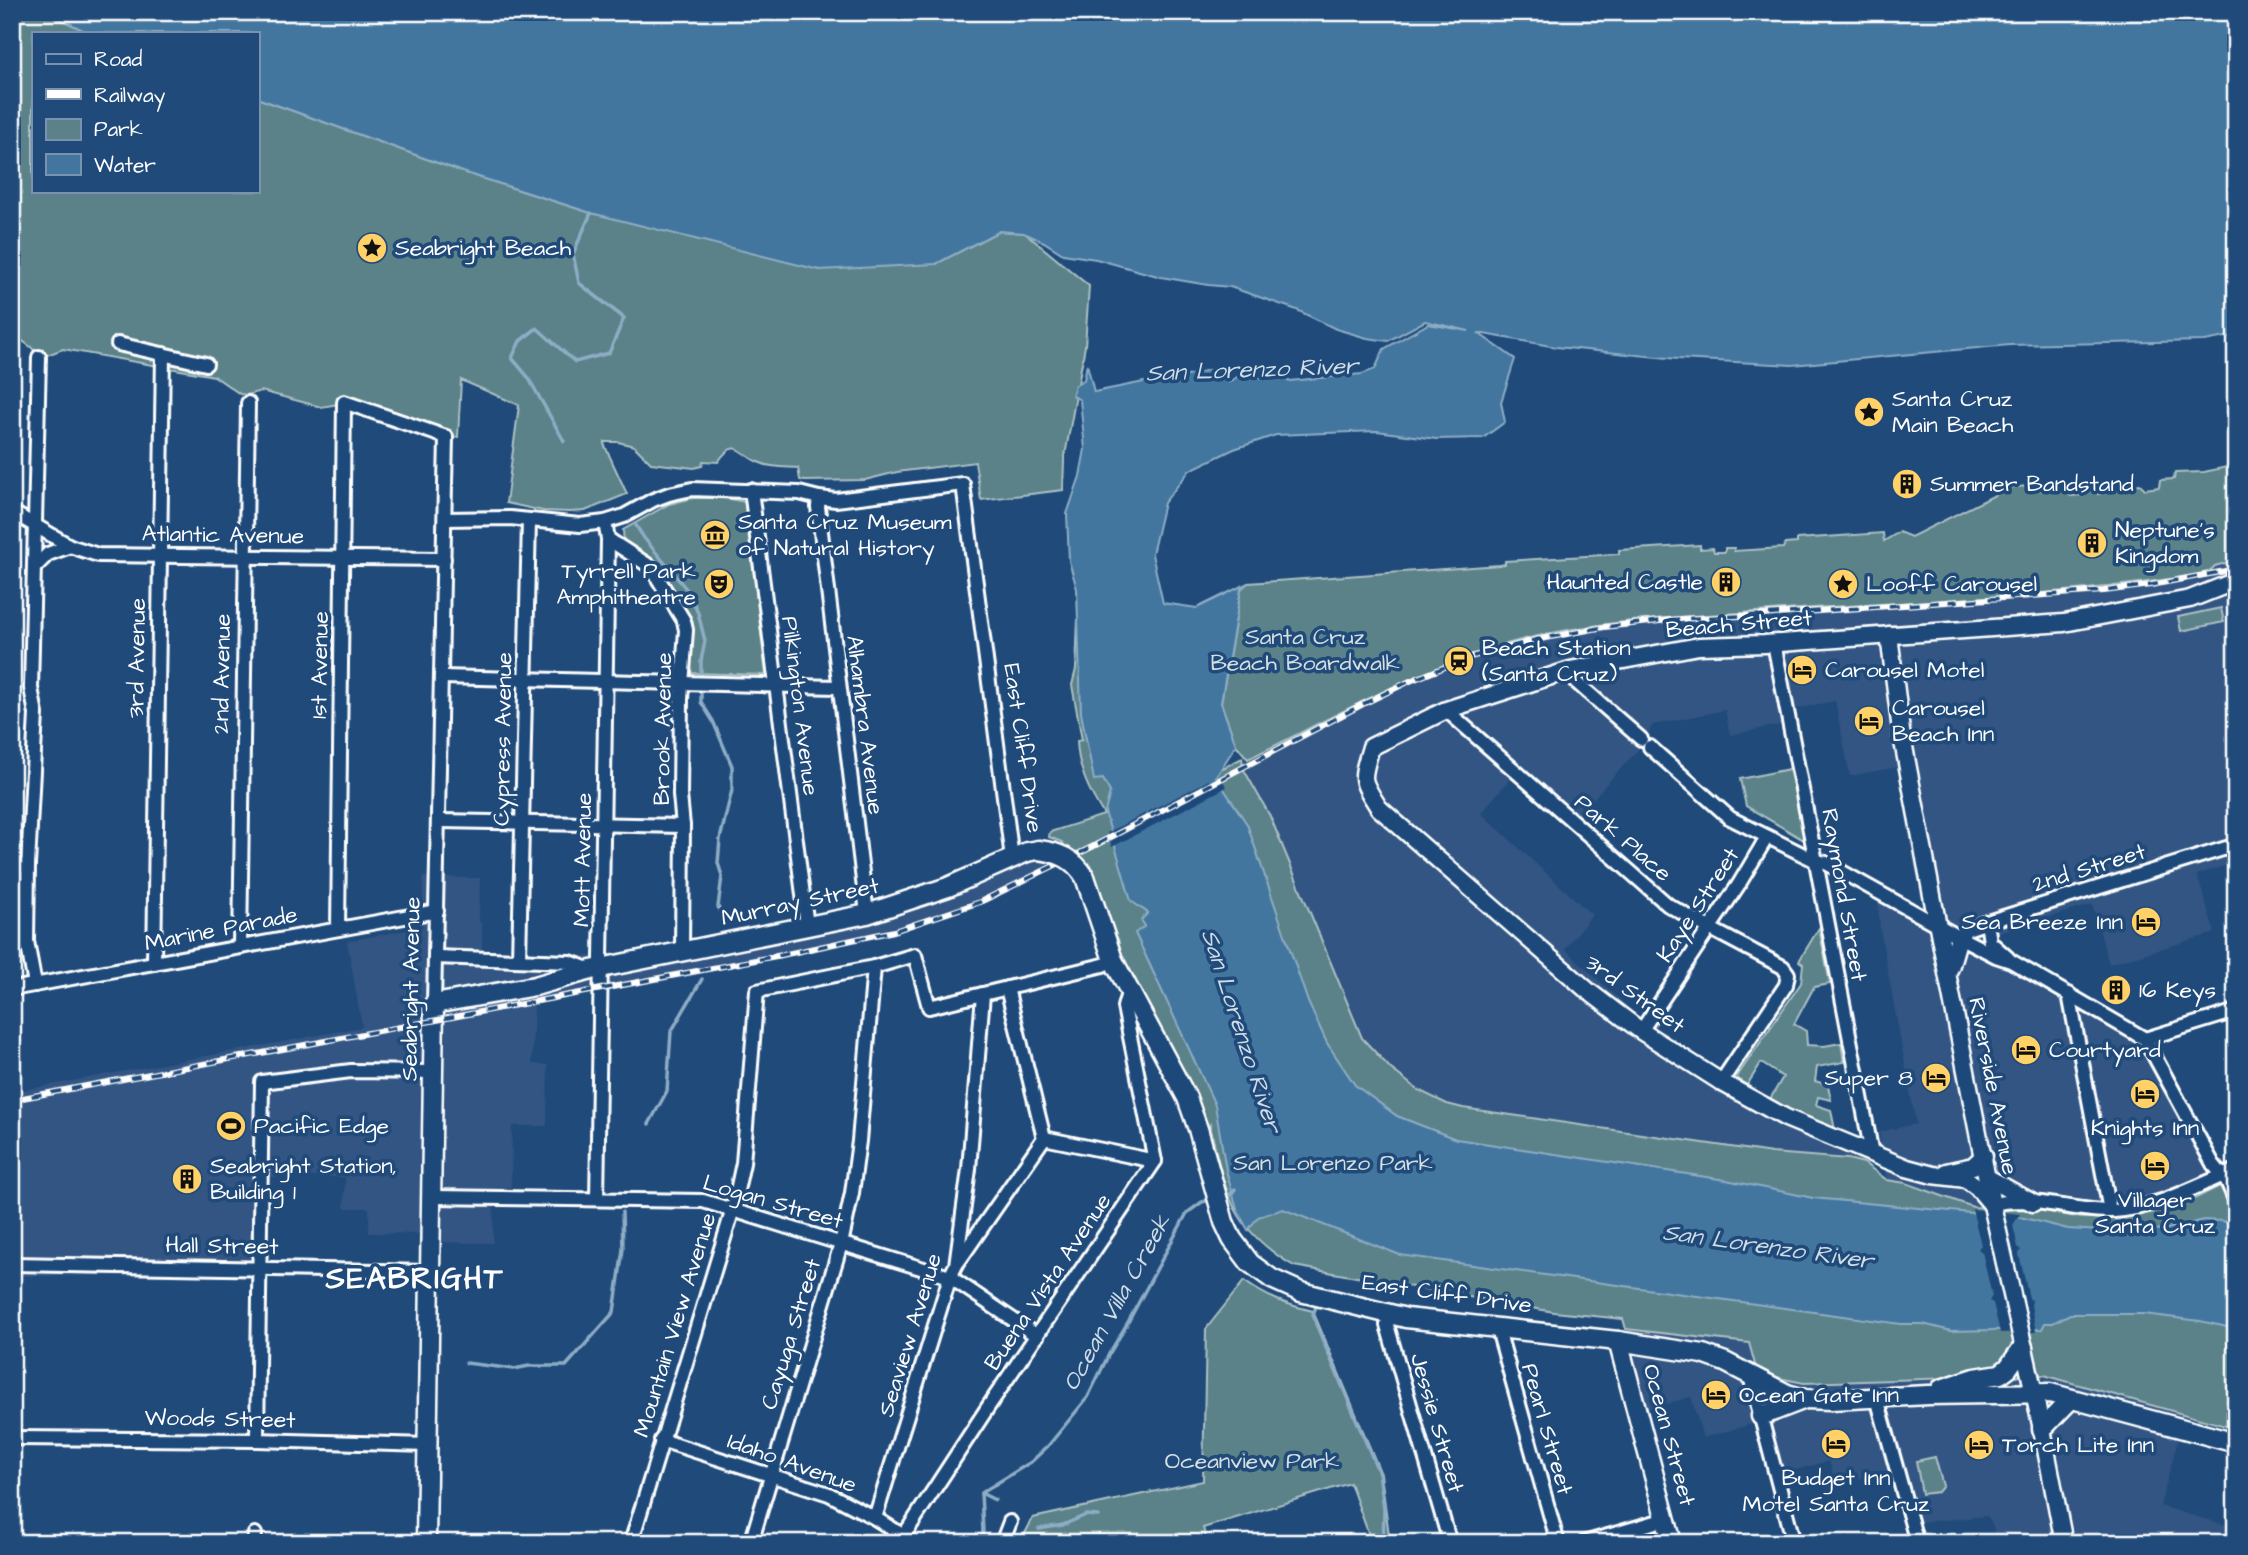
<svg xmlns="http://www.w3.org/2000/svg" width="2248" height="1555" font-family="'Architects Daughter',sans-serif">
<style>
.built{fill:#335583}
.green{fill:#5a8288;stroke:#acc0c4;stroke-width:2}
.water{fill:#42769f;stroke:#8eadc5;stroke-width:2}
.pier{fill:#1f4a7a}
.lines{fill:none;stroke-linecap:round;stroke-linejoin:round}
.stream{stroke:#8eadc5;stroke-width:3.5}
.minor-casing{stroke:#fff;stroke-width:18}
.tertiary-casing{stroke:#fff;stroke-width:21}
.secondary-casing{stroke:#fff;stroke-width:23}
.minor{stroke:#1f4a7a;stroke-width:12}
.tertiary{stroke:#1f4a7a;stroke-width:16}
.secondary{stroke:#1f4a7a;stroke-width:18}
.rail-casing{stroke:#fff;stroke-width:6}
.rail{stroke:#1f4a7a;stroke-width:3.5;stroke-dasharray:10;stroke-linecap:butt}
.secondary-bridge-casing{stroke:#fff;stroke-width:23;stroke-linecap:butt}
.secondary-bridge{stroke:#1f4a7a;stroke-width:18}
.labels{text-anchor:middle;dominant-baseline:central;stroke-width:7;stroke-linejoin:round;paint-order:stroke}
.poi-label{font-size:23px;fill:#fff;stroke:#1f4a7a;text-anchor:start}
.street-label{font-size:23px;fill:#fff;stroke:#1f4a7a}
.park-label{font-size:23px;fill:#d6e0e1;stroke:#1f4a7a}
.water-label{font-size:24px;font-style:italic;fill:#d0dde7;stroke:#1f4a7a}
.district-label{font-size:30px;font-weight:bold;letter-spacing:2px;fill:#fff;stroke:#1f4a7a}
</style>
<rect width="100%" height="100%" fill="#1f4a7a"/>
<filter id="ink" filterUnits="userSpaceOnUse"><feTurbulence type="fractalNoise" baseFrequency=".0143" numOctaves="2"/><feDisplacementMap in="SourceGraphic" scale="14" xChannelSelector="R" yChannelSelector="G"/><feConvolveMatrix kernelMatrix="1 2 1 2 8 2 1 2 1" color-interpolation-filters="sRGB"/></filter>
<g filter="url(#ink)">
<g class="built">
<path d="M2236 465V862L2197 875 2215 933 2109 964 2092 905 1988 935 1977 942 2145 1039 2222 1175 2188 1202 2145 1213 2082 1218 2027 1208 2011 1209 1972 1207 1887 1180 1879 1132 1916 1124 1880 930 1877 891 1927 918 1914 866 1897 767 1850 776 1835 701 1786 711 1787 721 1779 725 1730 735 1725 710 1653 725 1638 750 1579 814 1522 765 1481 813 1592 915 1565 949 1645 1023 1791 1112 1860 1140 1864 1163 1848 1158 1772 1153 1455 1106 1432 1099 1409 1084 1391 1070 1362 1038 1270 816 1243 768 1242 758H1247L1236 745 1248 583 1500 565 1505 564V561L1619 554V550L1700 545V549L1713 548 1714 552H1725V548H1734V551L1783 548 1785 544 1797 543V539L1883 533 1884 541 1899 532 1911 537 2011 487 2035 486 2040 490 2060 487 2071 496 2080 495V492L2097 490 2098 494 2108 492 2112 487 2140 484 2145 489 2159 487 2160 480 2174 479 2175 473 2204 472Z"/>
<path d="M1062 841 1073 857 981 906 896 932 689 977 534 1004 532 1064 548 1065 547 1126H512L511 1196H494L493 1243 430 1242V1234L369 1233V1208H344L345 1177H259L257 1275 12 1276V1092L362 1027 347 941 422 927 423 877 480 878 479 922 482 923V953L598 956V981L612 974 692 956 897 917 995 879Z"/>
<path d="M1626 1329 1749 1343 1774 1341 1967 1378 2044 1375 2185 1415 2160 1506 2236 1528V1543H2052L2050 1537 2013 1543H1996L1993 1527 1987 1516 1910 1523 1895 1468 1836 1485 1829 1461 1774 1476 1759 1422 1703 1438 1691 1397 1647 1409Z"/>
</g>
<g class="green">
<path d="M12 12H46L89 33H33V191H257V98L463 172 591 213 936 264 999 231 1025 233 1089 286 1085 346 1064 461 1063 490 981 500 975 462 897 472 865 480 805 481 800 480 798 468C784 467 771 468 758 462 739 454 736 436 718 462L703 461 702 466 694 468 651 463 634 446 618 442H605L604 444 627 494 585 511 570 512 543 511 506 503 519 405 461 380 458 437 446 436 344 403 321 407 261 391 247 395 240 394 214 376 63 349 39 358 32 348 12 333Z"/>
<path d="M2236 465V560L2215 566 2208 573C2058 598 1906 601 1755 612 1679 617 1603 620 1529 638 1430 662 1339 714 1248 759L1236 745 1221 703 1241 589 1248 583 1500 565 1505 564V561L1619 554V550L1700 545V549L1713 548 1714 552H1725V548H1734V551L1783 548 1785 544 1797 543V539L1883 533 1884 541 1899 532 1911 537 2011 487 2035 486 2040 490 2060 487 2071 496 2080 495V492L2097 490 2098 494 2108 492 2112 487 2140 484 2145 489 2159 487 2160 480 2174 479 2175 473 2204 472Z"/>
<path d="M1076 488 1087 489 1164 779 1223 768 1242 758 1243 768 1270 816 1362 1038 1391 1069 1418 1090 1447 1104 1463 1108 1772 1153 1848 1159 1864 1163 1887 1180 1906 1183 1973 1207 2011 1209 2027 1208 2082 1218 2108 1217 2145 1213 2188 1202 2220 1186 2230 1204 2236 1207V1429L2044 1375 1804 1383 1779 1378 1756 1368 1749 1343 1626 1329 1623 1319 1554 1312 1294 1266C1231 1229 1225 1192 1210 1125L1207 1133 1124 965 1118 939 1088 878 1062 842 1049 837 1050 832 1104 815C1089 791 1078 769 1077 741L1082 740 1072 685 1076 669 1078 617Z"/>
<path d="M693 498H726L745 502 766 675 688 673 684 613 646 555 624 543 623 530 669 504Z"/>
<path d="M2221 608 2224 622 2181 631 2178 617Z"/>
<path d="M1789 769 1805 837 1802 839 1746 806 1740 779Z"/>
<path d="M1819 928 1830 984 1814 987 1794 1024 1806 1031 1807 1045 1824 1046 1841 1043 1844 1062 1817 1067 1815 1081 1828 1085 1831 1100 1818 1097 1816 1105 1831 1110 1835 1130 1797 1114 1770 1099 1783 1077 1761 1063 1747 1085 1736 1078 1801 983 1803 964 1799 961Z"/>
<path d="M1244 1281C1266 1297 1287 1305 1313 1311L1381 1474 1390 1543H1372L1350 1483 1203 1528 1208 1543H1086L1082 1540 1079 1543H1020L1033 1518 1203 1481 1206 1329Z"/>
<path d="M1935 1457 1943 1486 1938 1492 1922 1494 1916 1461Z"/>
</g>
<path class="water" d="M46 12H2236V335L2205 341 2010 345 1792 365 1678 359 1556 347 1478 333 1515 359 1501 402 1505 422 1483 438 1436 439 1377 431 1276 435 1234 449 1190 470 1164 503 1152 554 1163 603 1197 608 1248 583 1241 589 1221 703 1236 745 1216 777 1247 824 1308 1002 1327 1043 1355 1085 1397 1116 1456 1139 1726 1180 1813 1198 2024 1218 2068 1229 2118 1232 2167 1229 2204 1220 2222 1221 2236 1225V1329L2200 1321 2144 1314H2070L2053 1323H2045L2042 1329 1951 1331 1923 1324H1901L1400 1255 1283 1209 1258 1217 1248 1230 1238 1212 1226 1170 1215 1105 1135 933 1145 926 1141 920 1148 913 1131 901 1105 812 1110 792 1103 779 1094 780 1081 713 1077 589 1069 561 1067 514 1080 476 1085 449 1080 400 1072 395 1075 386 1084 380 1087 364 1094 392 1149 381 1165 382 1212 369 1228 382 1248 371 1261 378 1274 376 1289 381 1362 374 1375 369 1384 349 1428 324 1469 331 1425 321 1388 341 1367 338 1336 329 1297 310 1230 287 1208 285 1161 277 1096 259 1063 254 1044 242 1024 233 999 231 936 264 819 270 591 213 463 172 257 98V33H89Z"/>
<g class="pier">
<path d="M1220 777 1227 787 1112 847 1107 833 1209 780 1210 782Z"/>
<path d="M1972 1209 2020 1214 2013 1225 2018 1247 2021 1250 2019 1254 2029 1298 2032 1301 2031 1305 2036 1332 2000 1333 1993 1303 1989 1301 1992 1296 1982 1252 1978 1249 1981 1245Z"/>
</g>
<g class="lines">
<g class="stream">
<path d="M564 441 528 377 512 358 520 341 537 328 575 362 609 353 624 318 579 283 573 254 591 213"/>
<path d="M635 524 644 538 688 591 698 613 705 641 701 661V702L713 721 732 766V790L720 839 718 863 722 876 718 907 727 923"/>
<path d="M649 1124 667 1091 671 1032 702 979"/>
<path d="M1222 1198 1229 1196 1235 1189"/>
<path d="M1316 1307 1313 1314 1316 1324 1379 1473 1384 1508 1383 1543"/>
<path d="M466 1363 514 1369 529 1366H566L614 1312 623 1249 622 1212"/>
<path d="M981 1493 995 1500"/>
<path d="M1039 1529 1063 1525 1086 1515 1098 1516"/>
<path d="M981 1543 983 1531 981 1493 1031 1462 1048 1446 1088 1397 1109 1354 1127 1324 1187 1213 1202 1202 1211 1200"/>
</g>
<g class="minor-casing">
<g id="minor">
<path d="M118 344 206 364"/>
<path d="M751 490 807 926"/>
<path d="M819 498 818 507 867 914"/>
<path d="M12 512 70 546 98 555 444 559"/>
<path d="M445 519 510 518 580 525 605 522 624 516 653 500 669 494 692 489 799 493 819 498 836 500 963 484 1012 858"/>
<path d="M608 539 651 567 684 621 686 630 681 699 680 795 683 826 682 952"/>
<path d="M35 567 48 554 70 546"/>
<path d="M1774 643 1872 1154"/>
<path d="M1570 670 1575 681 1641 739"/>
<path d="M442 677 838 687"/>
<path d="M1446 710 1668 905 1709 928 1783 967 1788 974 1786 985 1721 1082"/>
<path d="M1650 747 1730 818 1816 861 1826 863 1959 937 1996 956 2011 961 2145 1039 2213 1164 2227 1181 2236 1202"/>
<path d="M440 821 683 826"/>
<path d="M12 867 28 865"/>
<path d="M1987 922 1990 942 2008 958"/>
<path d="M338 929 344 402 446 437 434 1004"/>
<path d="M1959 937 1967 929 1987 922 2236 845"/>
<path d="M240 947 248 403"/>
<path d="M435 957 570 962 591 970"/>
<path d="M519 959 529 520"/>
<path d="M154 963 163 354"/>
<path d="M35 985 27 941 28 865 36 714 31 688 39 357"/>
<path d="M12 989 437 911"/>
<path d="M2069 994 2110 1211"/>
<path d="M1641 1031 1739 884 1767 837"/>
<path d="M2145 1039 2236 1011"/>
<path d="M1044 1138 1155 1161"/>
<path d="M433 1197 703 1201 950 1277 1037 1336"/>
<path d="M597 1199 608 539 605 522"/>
<path d="M1992 1205C2023 1193 2079 1213 2114 1211 2159 1208 2196 1186 2236 1170"/>
<path d="M958 1262 1044 1138 1007 988"/>
<path d="M12 1264 431 1272"/>
<path d="M1390 1314 1387 1325 1450 1543"/>
<path d="M1497 1326 1558 1543"/>
<path d="M1750 1376 1794 1543"/>
<path d="M1877 1398 1917 1543"/>
<path d="M12 1438 257 1440 428 1445"/>
<path d="M257 1440 262 1082 351 1071 433 1072"/>
<path d="M661 1440 829 1494 875 1518 904 1536"/>
<path d="M875 1518 950 1277 956 1265 969 1169 983 994"/>
<path d="M254 1543 255 1534"/>
<path d="M631 1543 733 1209 743 1163 757 991 874 967 915 955 929 1007 1103 965 1113 960"/>
<path d="M751 1543 841 1244 852 1193 859 1141 874 967"/>
<path d="M899 1543 988 1407 1155 1161 1124 1007 1129 989"/>
<path d="M1002 1543 1010 1522"/>
<path d="M1584 1543 1666 1519"/>
</g>
</g>
<g class="tertiary-casing">
<g id="tertiary">
<path d="M1889 635 1901 731 1934 906 1992 1205 2042 1429 2064 1543"/>
<path d="M1950 968 1959 937"/>
<path d="M1946 1172 1973 1166 1984 1156"/>
<path d="M1988 1178 2033 1203"/>
<path d="M1992 1205 1977 1187 1966 1179 1933 1175 1907 1168 1786 1118 1721 1082 1641 1031 1587 990 1379 808C1360 778 1361 781 1371 747L1446 710 1570 670 1699 646 1765 644 2064 623 2190 599 2236 581"/>
</g>
</g>
<g class="secondary-casing">
<g id="secondary">
<path d="M1085 877 1113 960 1187 1098 1198 1129 1224 1222 1232 1239 1250 1263 1272 1279 1301 1292 1406 1318 1618 1341 1703 1354 1725 1362 1787 1394 1805 1399 1831 1400 1928 1395 2050 1393 2236 1443"/>
<path d="M1618 1341 1672 1543"/>
<path d="M1941 1389 1975 1378 2000 1374 2008 1368 2023 1347"/>
<path d="M1761 1416 1805 1399"/>
<path d="M2042 1429 2071 1399"/>
<path d="M426 1543 434 1004 535 986 591 970 867 914 948 887 1027 852 1038 850"/>
</g>
</g>
<use href="#minor" class="minor"/>
<use href="#tertiary" class="tertiary"/>
<use href="#secondary" class="secondary"/>
<g class="rail-casing">
<path id="rail" d="M12 1100 782 955 894 931 980 902 1092 847 1363 704 1410 681 1470 657 1535 640 1604 627 1679 619 1761 615 2104 591 2151 585 2236 569"/>
</g>
<use href="#rail" class="rail"/>
<g class="secondary-bridge-casing">
<path id="secondary-bridge" d="M1038 850C1059 852 1074 859 1085 877"/>
</g>
<use href="#secondary-bridge" class="secondary-bridge"/>
</g>
</g>
<defs>
<g id="sight-disc" transform="scale(1.575)"><circle r="9.5" fill="#ffd166" stroke="#1f4a7a"/><path d="M0-6L1.8-2.2L6-1.7L2.9 1.2L3.7 5.4L0 3.3L-3.7 5.4L-2.9 1.2L-6-1.7L-1.8-2.2Z" fill="#111"/></g>
<g id="building-disc" transform="scale(1.575)"><circle r="9.5" fill="#ffd166" stroke="#1f4a7a"/><path d="M-4-6H4V6H1V3H-1V6H-4ZM-2.5-4.3h1.7v1.8h-1.7ZM.8-4.3h1.7v1.8H.8ZM-2.5-1h1.7V.8h-1.7ZM.8-1h1.7V.8H.8Z" fill="#111"/></g>
<g id="museum-disc" transform="scale(1.575)"><circle r="9.5" fill="#ffd166" stroke="#1f4a7a"/><path d="M0-6L6-3V-2H-6V-3ZM-5-1h2V3h-2ZM-1-1h2V3h-2ZM3-1h2V3H3ZM-6 4H6V6H-6Z" fill="#111"/></g>
<g id="theatre-disc" transform="scale(1.575)"><circle r="9.5" fill="#ffd166" stroke="#1f4a7a"/><path d="M-5-5.5Q0-4 5-5.5V0Q5 5 0 6Q-5 5-5 0ZM-3.3-2.5H-1v1.5H-3.3ZM1-2.5H3.3v1.5H1ZM-2.8 1Q0 5.5 2.8 1Z" fill="#111"/></g>
<g id="station-disc" transform="scale(1.575)"><circle r="9.5" fill="#ffd166" stroke="#1f4a7a"/><path d="M-3-6H3Q5-6 5-4V2Q5 4 3 4L4.5 6H3L1.5 4h-3L-3 6H-4.5L-3 4Q-5 4-5 2V-4Q-5-6-3-6ZM-3.5-4v3h7v-3ZM-3.5 1v1.5H-2V1ZM2 1v1.5H3.5V1Z" fill="#111"/></g>
<g id="hotel-disc" transform="scale(1.575)"><circle r="9.5" fill="#ffd166" stroke="#1f4a7a"/><path d="M-6-4.5h1.5V1H6V5H4.5V3h-9V5H-6ZM-4 0a1.8 1.8 0 1 1 3.6 0ZM.5 0V-2.5h3Q6-2.5 6 0Z" fill="#111"/></g>
<g id="stadium-disc" transform="scale(1.575)"><circle r="9.5" fill="#ffd166" stroke="#1f4a7a"/><path d="M0-5a6.5 5 0 1 0 0 10a6.5 5 0 1 0 0-10ZM-3.5-1.8h7v3.6h-7Z" fill="#111"/></g>
</defs>
<g fill-rule="evenodd">
<use href="#sight-disc" x="372" y="248"/>
<use href="#sight-disc" x="1869" y="412"/>
<use href="#building-disc" x="1907" y="484"/>
<use href="#museum-disc" x="715" y="535"/>
<use href="#building-disc" x="2092" y="543"/>
<use href="#building-disc" x="1726" y="582"/>
<use href="#theatre-disc" x="719" y="584"/>
<use href="#sight-disc" x="1843" y="584"/>
<use href="#station-disc" x="1459" y="661"/>
<use href="#hotel-disc" x="1802" y="670"/>
<use href="#hotel-disc" x="1869" y="721"/>
<use href="#hotel-disc" x="2146" y="922"/>
<use href="#building-disc" x="2116" y="990"/>
<use href="#hotel-disc" x="2026" y="1050"/>
<use href="#hotel-disc" x="1936" y="1078"/>
<use href="#hotel-disc" x="2145" y="1094"/>
<use href="#stadium-disc" x="231" y="1126"/>
<use href="#hotel-disc" x="2155" y="1166"/>
<use href="#building-disc" x="187" y="1179"/>
<use href="#hotel-disc" x="1716" y="1395"/>
<use href="#hotel-disc" x="1836" y="1444"/>
<use href="#hotel-disc" x="1979" y="1445"/>
</g>
<g class="labels">
<g class="poi-label">
<text x="395" y="248">Seabright Beach</text>
<text x="1892" y="399">Santa Cruz<tspan x="1892" dy="26">Main Beach</tspan></text>
<text x="1930" y="484">Summer Bandstand</text>
<text x="738" y="522">Santa Cruz Museum<tspan x="738" dy="26">of Natural History</tspan></text>
<text x="2115" y="530">Neptune's<tspan x="2115" dy="26">Kingdom</tspan></text>
<text x="696" y="571" text-anchor="end">Tyrrell Park<tspan x="696" dy="26">Amphitheatre</tspan></text>
<text x="1703" y="582" text-anchor="end">Haunted Castle</text>
<text x="1866" y="584">Looff Carousel</text>
<text x="1482" y="648">Beach Station<tspan x="1482" dy="26">(Santa Cruz)</tspan></text>
<text x="1825" y="670">Carousel Motel</text>
<text x="1892" y="708">Carousel<tspan x="1892" dy="26">Beach Inn</tspan></text>
<text x="2123" y="922" text-anchor="end">Sea Breeze Inn</text>
<text x="2139" y="990">16 Keys</text>
<text x="2049" y="1050">Courtyard</text>
<text x="1913" y="1078" text-anchor="end">Super 8</text>
<text x="254" y="1126">Pacific Edge</text>
<text x="2145" y="1128" text-anchor="middle">Knights Inn</text>
<text x="210" y="1166">Seabright Station,<tspan x="210" dy="26">Building 1</tspan></text>
<text x="2155" y="1200" text-anchor="middle">Villager<tspan x="2155" dy="26">Santa Cruz</tspan></text>
<text x="1739" y="1395">Ocean Gate Inn</text>
<text x="2002" y="1445">Torch Lite Inn</text>
<text x="1836" y="1478" text-anchor="middle">Budget Inn<tspan x="1836" dy="26">Motel Santa Cruz</tspan></text>
</g>
<g class="street-label">
<text transform="translate(223 535) rotate(1)">Atlantic Avenue</text>
<text transform="translate(1739 624) rotate(-5)">Beach Street</text>
<text transform="translate(137 658) rotate(-89)">3rd Avenue</text>
<text transform="translate(320 665) rotate(-89)">1st Avenue</text>
<text transform="translate(222 674) rotate(-89)">2nd Avenue</text>
<text transform="translate(800 706) rotate(83)">Pilkington Avenue</text>
<text transform="translate(865 725) rotate(83)">Alhambra Avenue</text>
<text transform="translate(663 729) rotate(-89)">Brook Avenue</text>
<text transform="translate(503 739) rotate(-89)">Cypress Avenue</text>
<text transform="translate(1023 748) rotate(82)">East Cliff Drive</text>
<text transform="translate(1623 838) rotate(41)">Park Place</text>
<text transform="translate(583 860) rotate(-89)">Mott Avenue</text>
<text transform="translate(2089 868) rotate(-17)">2nd Street</text>
<text transform="translate(1844 895) rotate(80)">Raymond Street</text>
<text transform="translate(800 902) rotate(-12)">Murray Street</text>
<text transform="translate(1698 905) rotate(-57)">Kaye Street</text>
<text transform="translate(221 929) rotate(-11)">Marine Parade</text>
<text transform="translate(411 989) rotate(-89)">Seabright Avenue</text>
<text transform="translate(1635 994) rotate(36)">3rd Street</text>
<text transform="translate(1993 1086) rotate(79)">Riverside Avenue</text>
<text transform="translate(773 1202) rotate(16)">Logan Street</text>
<text transform="translate(222 1246) rotate(1)">Hall Street</text>
<text transform="translate(1048 1282) rotate(-56)">Buena Vista Avenue</text>
<text transform="translate(1447 1294) rotate(8)">East Cliff Drive</text>
<text transform="translate(675 1325) rotate(-73)">Mountain View Avenue</text>
<text transform="translate(791 1334) rotate(-73)">Cayuga Street</text>
<text transform="translate(910 1335) rotate(-73)">Seaview Avenue</text>
<text transform="translate(220 1419) rotate(1)">Woods Street</text>
<text transform="translate(1437 1423) rotate(74)">Jessie Street</text>
<text transform="translate(1547 1429) rotate(74)">Pearl Street</text>
<text transform="translate(1669 1435) rotate(75)">Ocean Street</text>
<text transform="translate(792 1463) rotate(20)">Idaho Avenue</text>
</g>
<g class="park-label">
<text x="1305" y="637">Santa Cruz<tspan x="1305" dy="26">Beach Boardwalk</tspan></text>
<text x="1333" y="1163">San Lorenzo Park</text>
<text x="1252" y="1461">Oceanview Park</text>
</g>
<g class="water-label">
<text transform="translate(1252 370) rotate(-2)">San Lorenzo River</text>
<text transform="translate(1241 1031) rotate(72)">San Lorenzo River</text>
<text transform="translate(1768 1247) rotate(8)">San Lorenzo River</text>
<text transform="translate(1117 1303) rotate(-61)">Ocean Villa Creek</text>
</g>
<g class="district-label">
<text x="415" y="1279">SEABRIGHT</text>
</g>
</g>
<rect width="2248" height="1555" fill="none" stroke="#1f4a7a" stroke-width="42"/>
<rect x="21" y="21" width="2206" height="1513" fill="none" stroke="#fff" stroke-width="2.5" filter="url(#ink)"/>
<rect x="32" y="32" width="228" height="161" fill="#1f4a7a" stroke="#7992af" stroke-width="2"/>
<rect x="46" y="54" width="35" height="10" fill="#1f4a7a" stroke="#7992af" stroke-width="2"/>
<text x="94" y="66" font-size="21" fill="#ffffff">Road</text>
<rect x="46" y="89" width="35" height="10" fill="#ffffff" stroke="#7992af" stroke-width="2"/>
<text x="94" y="102" font-size="21" fill="#ffffff">Railway</text>
<rect x="46" y="119" width="35" height="21" fill="#5a8288" stroke="#7992af" stroke-width="2"/>
<text x="94" y="136" font-size="21" fill="#ffffff">Park</text>
<rect x="46" y="154" width="35" height="21" fill="#42769f" stroke="#7992af" stroke-width="2"/>
<text x="94" y="172" font-size="21" fill="#ffffff">Water</text>
</svg>
